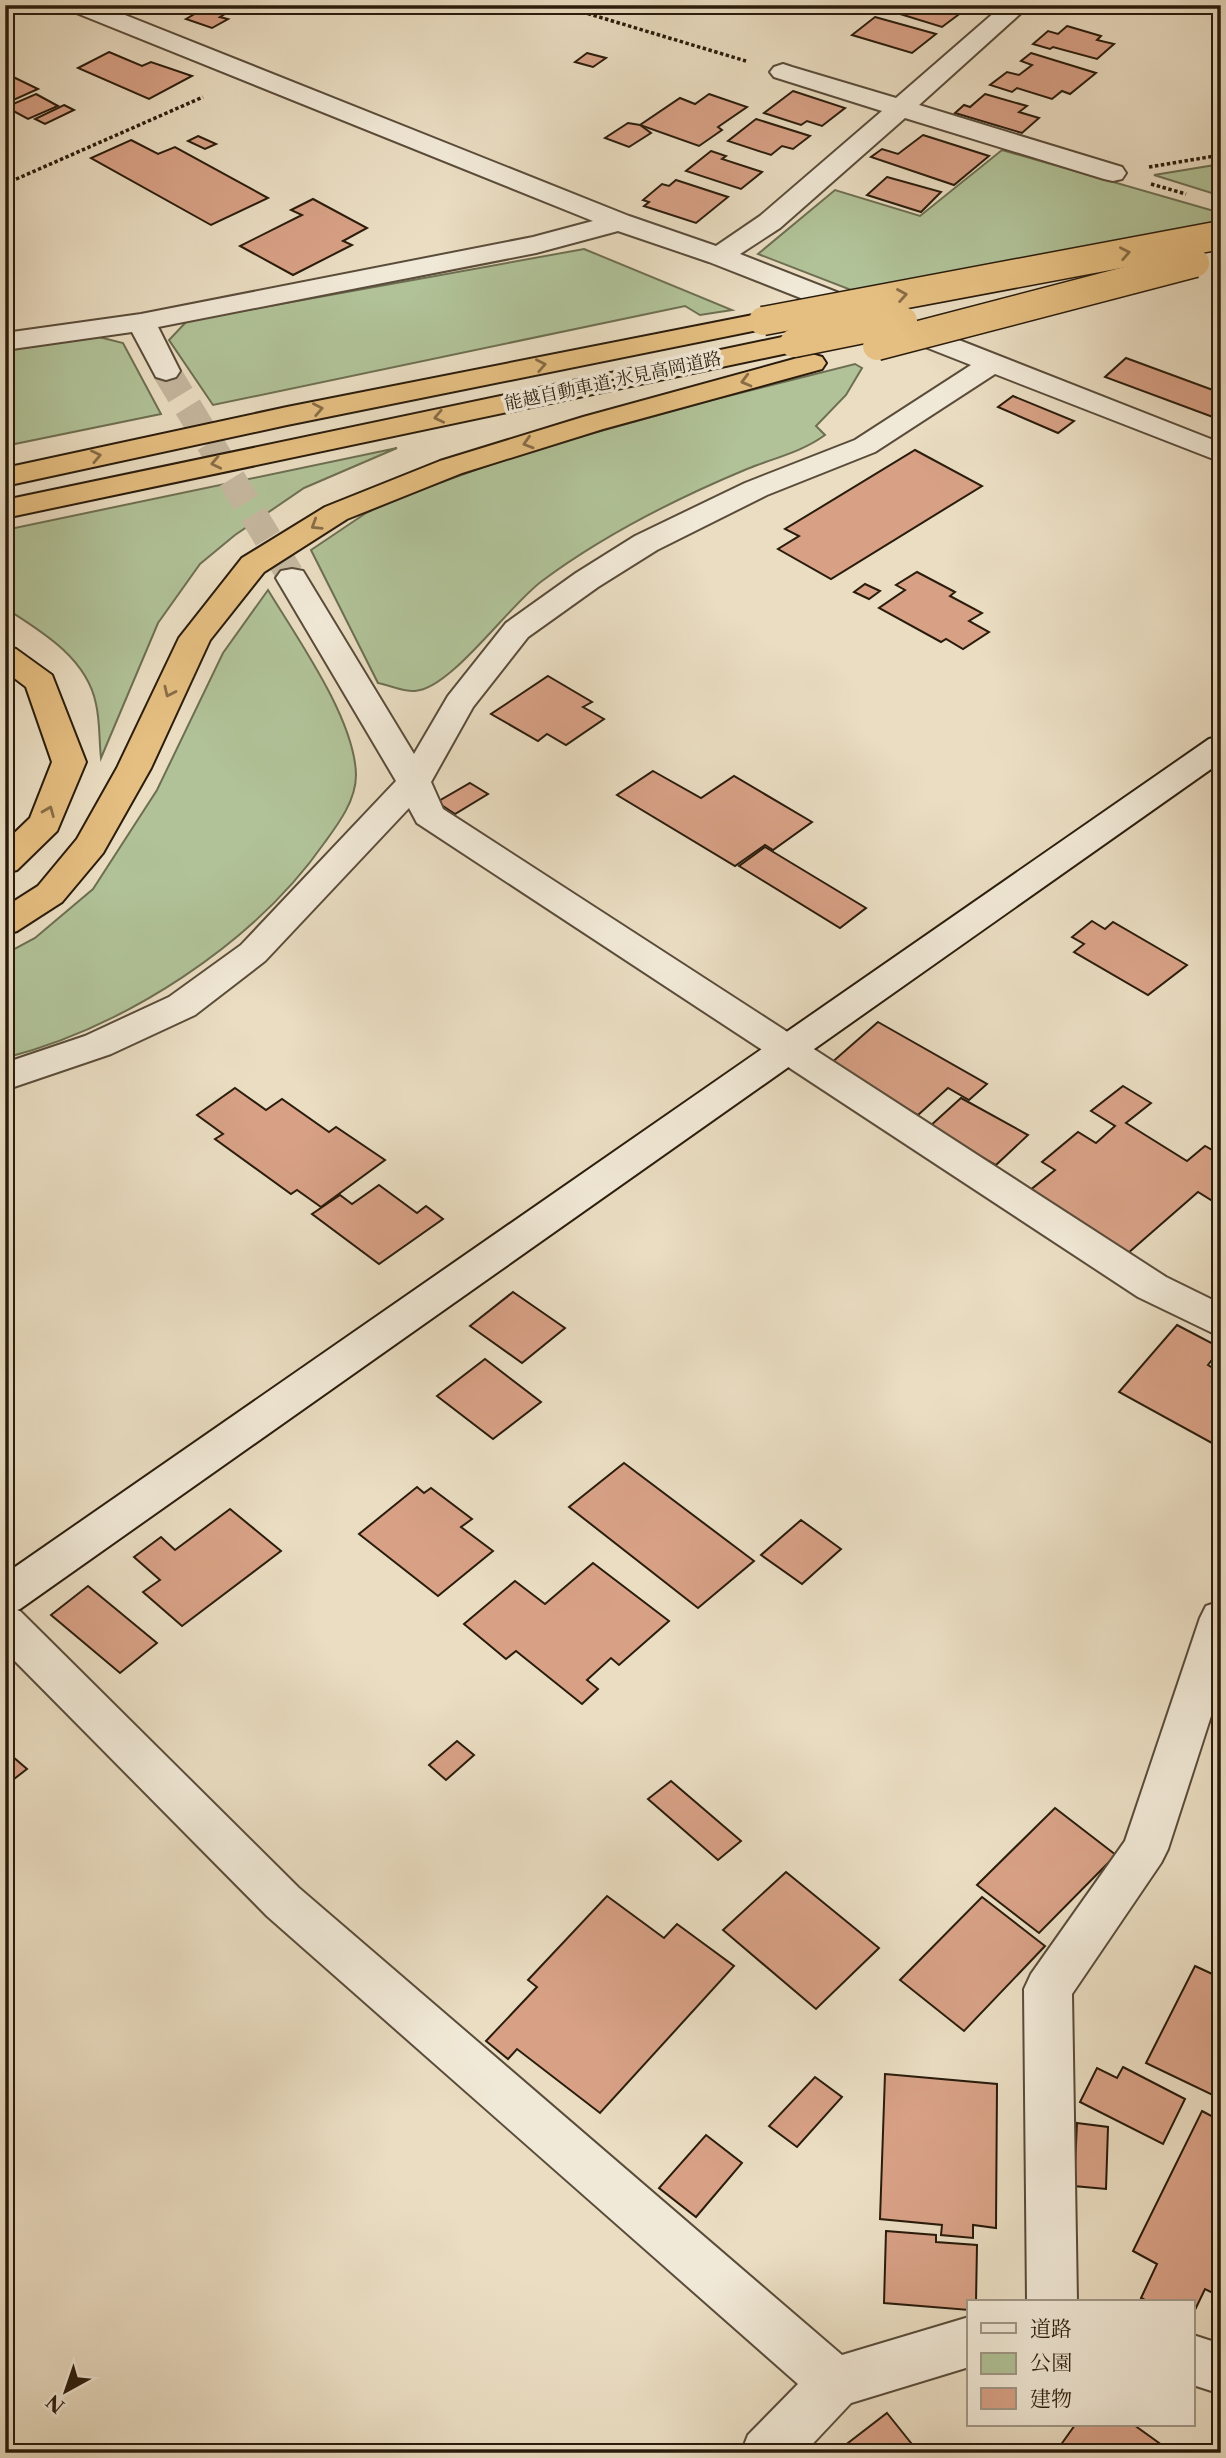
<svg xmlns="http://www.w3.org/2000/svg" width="1226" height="2458" font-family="'Libre Caslon Text','Noto Serif JP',serif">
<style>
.green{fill:#b1c298;stroke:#6e6f52;stroke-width:2}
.building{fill:#d8a186;stroke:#2a1c0c;stroke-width:2}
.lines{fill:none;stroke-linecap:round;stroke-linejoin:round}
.street-tunnel{stroke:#c4b69e;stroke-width:28;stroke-dasharray:28 14;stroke-linecap:butt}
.street-casing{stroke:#5a4c3a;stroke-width:4}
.secondary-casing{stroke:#2a1c0c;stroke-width:4}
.highway-casing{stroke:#2a1c0c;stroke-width:4}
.path{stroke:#2a1c0c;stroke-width:3.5;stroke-dasharray:3.5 2.5;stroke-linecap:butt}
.street{fill:#f1e9d7;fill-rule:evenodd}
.secondary{fill:#f1e9d7;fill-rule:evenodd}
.highway{fill:#e5be81;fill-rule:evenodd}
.highway-bridge-casing{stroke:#2a1c0c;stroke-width:31;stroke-linecap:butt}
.highway-bridge{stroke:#e5be81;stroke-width:28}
.oneway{stroke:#886d46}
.labels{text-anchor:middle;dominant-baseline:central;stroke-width:7;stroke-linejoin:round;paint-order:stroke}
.far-street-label{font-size:18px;fill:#2a1c0c;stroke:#f1e9d7}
</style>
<rect width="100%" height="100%" fill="#eaddc2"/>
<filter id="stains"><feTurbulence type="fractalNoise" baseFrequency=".00286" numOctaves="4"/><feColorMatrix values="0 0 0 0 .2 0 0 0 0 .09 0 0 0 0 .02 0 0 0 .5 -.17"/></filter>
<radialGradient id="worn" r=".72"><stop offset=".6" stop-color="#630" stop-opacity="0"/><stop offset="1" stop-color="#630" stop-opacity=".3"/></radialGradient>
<g class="green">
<path d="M1002 150 1221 213V224L996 267 851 290 758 254 835 190 920 216Z"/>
<path d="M1221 164V196L1154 175Z"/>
<path d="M584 249 732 310 700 315 685 306 213 405 169 340 187 321Z"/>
<path d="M91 335 123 343 161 414 5 446V350Z"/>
<path d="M855 364 862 368 846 395 816 426 825 435C802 452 774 458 747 469 675 499 605 534 542 581 509 605 451 689 415 691 404 692 389 685 378 683L311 550 366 513 398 498 525 452 716 399Z"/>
<path d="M397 448 304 488 235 535 200 564 158 623 101 758C99 740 100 721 96 704 87 658 41 631 5 608V530Z"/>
<path d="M268 590C297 638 355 719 356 775 356 800 339 823 325 842 254 944 125 1027 5 1058V954L35 938 93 889 157 790 223 653Z"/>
</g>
<g class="building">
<path d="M180 5H240L220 17 228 19 212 28 186 19 198 12Z"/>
<path d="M889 5H963L961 7 966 9 942 27 884 9Z"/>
<path d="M875 17 936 34 912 53 852 35Z"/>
<path d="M1067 26 1101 36 1097 40 1114 44 1097 59 1053 47 1050 49 1033 44 1048 31 1058 34Z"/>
<path d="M109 52 142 66 151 62 192 76 149 99 78 68Z"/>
<path d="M587 53 606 58 593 67 575 62Z"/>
<path d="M1031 53 1096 73 1070 94 1062 91 1052 99 1017 88 1012 92 990 85 1007 72 1019 75 1032 65 1021 61Z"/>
<path d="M5 73 38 89 9 102 5 100Z"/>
<path d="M793 91 845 108 822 126 807 121 801 125 764 113Z"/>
<path d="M36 94 58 106 28 119 6 107Z"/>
<path d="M709 94 747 107 718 127 722 130 699 146 640 125 680 98 695 104Z"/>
<path d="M985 94 1027 106 1019 112 1039 118 1022 133 955 113 964 105 970 107Z"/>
<path d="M64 105 74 110 45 124 35 119Z"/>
<path d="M756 119 810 136 793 149 782 146 771 155 728 141Z"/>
<path d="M628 123 640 125 651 133 629 147 605 138Z"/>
<path d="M923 135 989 156 954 185 871 157 882 149 898 154Z"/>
<path d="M198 136 216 144 205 149 188 141Z"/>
<path d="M131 140 158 154 175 147 268 198 211 225 91 158Z"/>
<path d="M711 151 726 156 722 159 762 172 741 189 686 171Z"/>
<path d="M887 177 941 192 921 212 867 195Z"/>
<path d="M676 180 728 197 696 223 644 206 649 202 643 200 662 184 669 186Z"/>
<path d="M313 199 367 228 343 241 352 245 293 275 240 246 302 215 291 210Z"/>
<path d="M1126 358 1221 393V420L1105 377Z"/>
<path d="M1013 396 1074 421 1058 433 998 407Z"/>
<path d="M915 450 982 486 831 579 778 549 799 536 785 529Z"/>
<path d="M917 572 955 592 950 596 982 613 969 621 989 632 963 649 946 639 941 642 879 608 905 590 896 585Z"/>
<path d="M865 584 880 591 869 599 854 592Z"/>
<path d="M548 676 592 702 583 707 604 719 566 745 547 734 538 741 491 714Z"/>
<path d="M653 771 701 798 734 776 812 822 773 850 765 845 735 866 617 795Z"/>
<path d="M470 783 488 794 455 814 437 802Z"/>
<path d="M765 847 866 908 840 928 739 866Z"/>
<path d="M1092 921 1105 929 1113 922 1187 965 1148 995 1074 952 1084 944 1072 937Z"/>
<path d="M878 1022 987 1084 969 1100 948 1088 918 1115 830 1064Z"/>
<path d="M1123 1086 1151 1103 1126 1123 1187 1161 1205 1146 1221 1155V1192L1211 1200 1198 1192 1127 1254 1029 1191 1055 1170 1042 1162 1078 1132 1096 1143 1115 1126 1091 1111Z"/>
<path d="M235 1088 266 1110 282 1099 329 1132 336 1127 385 1160 321 1207 297 1190 291 1194 215 1139 223 1134 197 1115Z"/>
<path d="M961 1098 1028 1135 996 1165 929 1127Z"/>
<path d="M379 1185 417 1213 426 1206 443 1219 379 1264 312 1214 340 1195 352 1204Z"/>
<path d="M513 1292 565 1328 522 1363 470 1326Z"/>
<path d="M1177 1325 1221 1348 1208 1365 1221 1373V1448L1119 1392Z"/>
<path d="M485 1359 541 1402 493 1439 437 1396Z"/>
<path d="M624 1463 754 1561 698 1608 569 1507Z"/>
<path d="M417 1487 424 1493 431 1488 472 1519 461 1527 493 1551 438 1596 359 1534Z"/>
<path d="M230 1509 281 1551 182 1626 143 1592 160 1580 134 1557 161 1537 175 1550Z"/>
<path d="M801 1520 841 1549 802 1584 761 1555Z"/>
<path d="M593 1563 669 1621 619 1665 611 1658 587 1680 598 1689 582 1704 516 1651 506 1659 464 1624 515 1581 545 1604Z"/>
<path d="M88 1586 157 1643 120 1673 51 1615Z"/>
<path d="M457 1741 474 1755 446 1780 429 1765Z"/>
<path d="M5 1750 27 1769 5 1786Z"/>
<path d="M671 1781 741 1841 718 1860 648 1799Z"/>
<path d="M1055 1808 1116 1855 1039 1933 977 1885Z"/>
<path d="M786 1872 879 1948 816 2009 723 1930Z"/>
<path d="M607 1896 664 1938 677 1924 734 1966 600 2113 517 2049 508 2059 486 2041 537 1987 528 1980Z"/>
<path d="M982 1897 1045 1946 964 2031 900 1980Z"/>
<path d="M1195 1966 1221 1978V2099L1146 2063Z"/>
<path d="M1123 2067 1185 2099 1163 2144 1080 2102 1097 2068 1117 2078Z"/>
<path d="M885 2074 997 2084 996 2228 973 2225V2238L941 2235 942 2225 880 2219Z"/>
<path d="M815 2077 842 2097 797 2147 769 2126Z"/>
<path d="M1202 2111 1221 2121V2297L1205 2289 1193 2314V2302H1149L1141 2298 1157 2264 1133 2251Z"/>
<path d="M1077 2123 1108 2127 1106 2189 1074 2186Z"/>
<path d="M706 2135 742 2163 696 2217 659 2188Z"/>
<path d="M886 2231 936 2235V2242L977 2245 976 2302H969V2310L884 2303Z"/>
<path d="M887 2413 919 2453H835Z"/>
<path d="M1075 2425H1134L1173 2453H1069L1060 2446Z"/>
</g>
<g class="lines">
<path class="street-tunnel" d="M166 371 292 578"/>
<g class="street-casing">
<g id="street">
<path d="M66 5H100L629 216 716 246 760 216 882 111 774 77 770 72 774 67 783 64 792 67 896 98 1003 5H1030L919 105 1122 167 1126 173 1122 179 1113 181 1104 179 905 118 780 228 740 254 1221 443V462L995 374 875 452 767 495 657 550 598 587 528 637 473 707 431 782 443 809 1166 1277 1221 1304V1337L1138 1297 417 823 409 808 265 961 195 1015 111 1054 5 1090V1063L85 1036 169 997 241 945 396 781 276 578 281 571 292 569 303 571 414 754 448 696 506 623 576 573 635 536 745 483 855 440 971 365 709 262 618 231 536 253 158 327 180 371 176 377 166 380 156 377 132 332 5 350V333L141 314 533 237 593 221 69 10Z"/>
<path d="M1221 1601V1685L1168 1849 1161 1863 1072 1994 1077 2302H1027L1024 1989 1031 1974 1125 1841 1200 1618 1206 1606Z"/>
<path d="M5 1606 20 1611 299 1888 842 2355 969 2317V2367L851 2403 804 2453H741L748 2435 798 2384 267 1916 5 1651Z"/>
<path d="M1193 2335 1221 2344V2394L1193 2385Z"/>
</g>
</g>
<g class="secondary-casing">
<path id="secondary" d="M1221 736V762L20 1609 5 1614V1574L1209 739Z"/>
</g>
<g class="highway-casing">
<g id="highway">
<path d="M763 313 773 315 777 321 773 327 287 425 5 486V468L287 407Z"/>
<path d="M792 335 802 338 806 344 802 350 5 518V500Z"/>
<path d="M812 354 822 357 826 363 822 369 603 429 462 473 347 519 264 572 210 640 151 768 103 853 62 902 17 931 5 935V907L38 886 77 839 117 768 179 638 242 558 325 507 440 461 583 417Z"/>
<path d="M5 646 16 649 52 675 86 762 57 831 17 870 5 873V842L30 818 52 762 26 687 5 671Z"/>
</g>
</g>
<g class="path">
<path d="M559 5 746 61"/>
<path d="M1190 5 1221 14"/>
<path d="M1149 167 1221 155"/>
<path d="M5 184 203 97"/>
<path d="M1151 184 1186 194"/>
</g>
<use href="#street" class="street"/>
<use href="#secondary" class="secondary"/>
<use href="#highway" class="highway"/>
<g class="highway-bridge-casing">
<g id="highway-bridge">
<path d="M763 321 1221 235"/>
<path d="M794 343 903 321"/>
<path d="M877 346 1195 263"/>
</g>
</g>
<use href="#highway-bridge" class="highway-bridge"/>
</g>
<defs><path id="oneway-chevron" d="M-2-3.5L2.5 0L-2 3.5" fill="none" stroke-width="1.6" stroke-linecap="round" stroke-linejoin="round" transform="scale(1.75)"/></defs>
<g class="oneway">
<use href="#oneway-chevron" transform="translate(1125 253) rotate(-11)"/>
<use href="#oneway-chevron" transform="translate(902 295) rotate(-10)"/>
<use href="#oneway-chevron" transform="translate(541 365) rotate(-11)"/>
<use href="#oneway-chevron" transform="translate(746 381) rotate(165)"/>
<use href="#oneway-chevron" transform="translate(318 409) rotate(-11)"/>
<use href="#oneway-chevron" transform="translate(439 417) rotate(168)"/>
<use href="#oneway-chevron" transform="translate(528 443) rotate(163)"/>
<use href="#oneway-chevron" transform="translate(96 456) rotate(-12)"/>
<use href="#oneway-chevron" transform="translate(216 463) rotate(168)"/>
<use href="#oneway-chevron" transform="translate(316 525) rotate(148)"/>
<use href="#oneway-chevron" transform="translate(169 692) rotate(115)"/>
<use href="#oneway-chevron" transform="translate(49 811) rotate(-68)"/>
</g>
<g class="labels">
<g class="far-street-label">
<text transform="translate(613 381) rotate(-12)">能越自動車道;氷見高岡道路</text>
</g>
</g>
<rect width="1226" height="2458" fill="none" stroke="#eaddc2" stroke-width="28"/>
<rect x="7" y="7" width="1212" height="2444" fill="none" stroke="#2a1c0c" stroke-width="3.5"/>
<rect x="14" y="14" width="1198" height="2430" fill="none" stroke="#2a1c0c" stroke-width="2"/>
<rect x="967" y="2300" width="228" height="126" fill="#f1e9d7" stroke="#a19786" stroke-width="2"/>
<rect x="981" y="2323" width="35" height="10" fill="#f1e9d7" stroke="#a19786" stroke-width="2"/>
<text x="1030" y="2336" font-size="21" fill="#2a1c0c">道路</text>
<rect x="981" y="2353" width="35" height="21" fill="#b1c298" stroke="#a19786" stroke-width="2"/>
<text x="1030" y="2370" font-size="21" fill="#2a1c0c">公園</text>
<rect x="981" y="2388" width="35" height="21" fill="#d8a186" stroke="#a19786" stroke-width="2"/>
<text x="1030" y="2406" font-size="21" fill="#2a1c0c">建物</text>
<g transform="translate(66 2391) rotate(220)" stroke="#f1e9d7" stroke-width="5" paint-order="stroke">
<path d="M0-5L12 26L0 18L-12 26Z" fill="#2a1c0c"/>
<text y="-10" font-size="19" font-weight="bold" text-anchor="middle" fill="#2a1c0c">N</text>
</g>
<rect width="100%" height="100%" filter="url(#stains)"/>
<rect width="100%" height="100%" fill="url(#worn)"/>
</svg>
